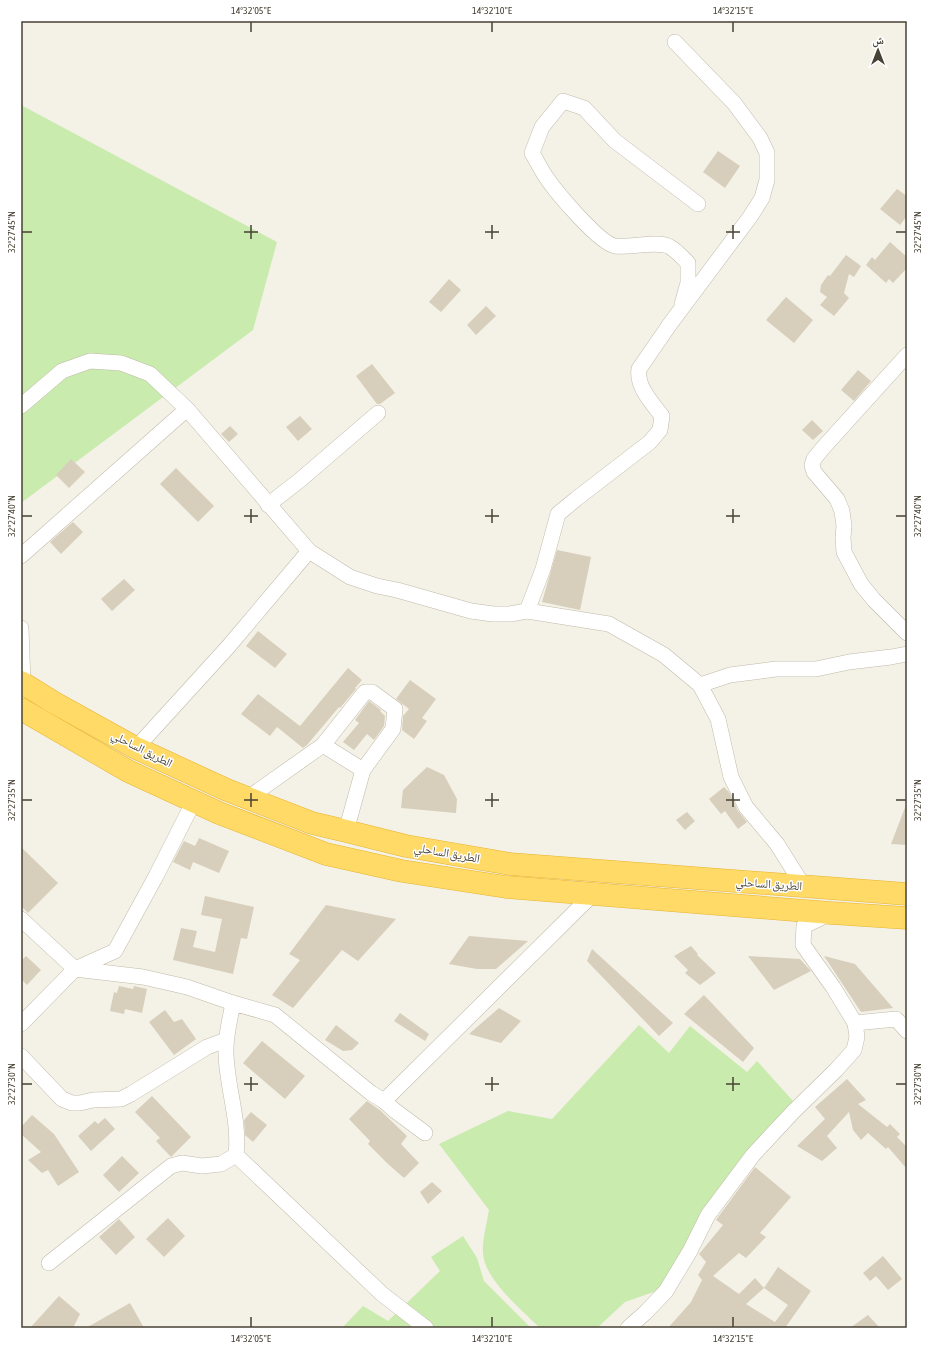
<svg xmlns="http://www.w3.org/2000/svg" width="928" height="1349" font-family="'Asap Condensed','Noto Naskh Arabic',sans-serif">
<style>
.green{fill:#c9ebad}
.building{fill:#d7cfbb;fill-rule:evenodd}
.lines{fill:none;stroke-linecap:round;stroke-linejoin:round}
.minor-casing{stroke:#c1baa8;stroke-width:16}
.highway-casing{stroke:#e7b42e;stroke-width:23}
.minor{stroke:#fff;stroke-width:15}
.highway{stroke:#ffda67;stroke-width:22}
.ticks{fill:none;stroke:#484235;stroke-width:1.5}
.labels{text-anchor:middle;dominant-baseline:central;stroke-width:3;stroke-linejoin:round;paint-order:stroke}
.street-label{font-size:12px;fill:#484235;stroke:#fff}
.neatline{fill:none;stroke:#484235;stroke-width:1.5}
.ticks-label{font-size:10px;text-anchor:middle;fill:#484235}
</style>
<rect width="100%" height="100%" fill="#f4f1e7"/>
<g class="green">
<path d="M21 105 277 242 253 330 21 503Z"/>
<path d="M639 1025 669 1053 690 1026 747 1072 757 1061 793 1101 713 1208 662 1289 625 1302 597 1328H540C522 1310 484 1279 483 1253 482 1241 487 1223 489 1210L439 1144 508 1111 552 1119Z"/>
<path d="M463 1236 477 1258 484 1281 531 1328H342L363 1306 388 1321 440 1271 431 1257Z"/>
</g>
<g class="building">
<path d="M718 151 740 166 725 188 703 172Z"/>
<path d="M897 189 907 196V216L900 225 880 209Z"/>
<path d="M890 242 907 257V268L893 283 889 279 886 283 866 265 872 257 875 260Z"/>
<path d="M846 255 861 266 854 277 849 274 844 293 849 298 834 316 820 305 827 297 820 292 821 285 828 275 830 276Z"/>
<path d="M449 279 461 290 441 312 429 302Z"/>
<path d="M786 297 813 320 794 343 766 320Z"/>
<path d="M486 306 496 316 476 335 467 325Z"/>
<path d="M372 364 395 393 380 404H377L356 376Z"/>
<path d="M858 370 871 381 854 401 841 390Z"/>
<path d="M300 416 312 429 298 441 286 427Z"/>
<path d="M812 420 823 431 813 440 802 430Z"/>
<path d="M230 426 238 434 229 442 221 434Z"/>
<path d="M71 459 85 472 69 488 56 475Z"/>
<path d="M176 468 214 506 198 522 160 484Z"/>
<path d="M73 522 83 532 61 554 50 542Z"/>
<path d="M557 550 591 557 580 610 542 602Z"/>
<path d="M124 579 135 590 112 611 101 599Z"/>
<path d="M258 631 287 654 275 668 246 646Z"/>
<path d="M348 668 362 680 355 688 356 689 340 708 339 707 307 745 303 748 277 727 270 736 241 714 258 694 300 726Z"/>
<path d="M410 680 436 699 422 718 427 721 414 739 402 730 403 716 409 709 396 699Z"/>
<path d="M369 701 381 710 380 711 385 716 384 726 374 740 367 734 354 750 343 742 359 723 355 720Z"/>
<path d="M427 767 444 775 457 799 456 813 401 808 403 790Z"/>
<path d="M724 787 729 792 738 811 747 822 738 829 725 811 721 814 709 799Z"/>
<path d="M906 805 907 845 891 844Z"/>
<path d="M687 812 695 821 685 830 676 820Z"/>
<path d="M199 838 229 851 219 873 193 862 190 870 173 862 184 841 195 846Z"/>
<path d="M21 847 58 883 28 913 21 906Z"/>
<path d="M205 896 254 907 247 939 241 938 233 974 173 960 181 928 197 931 193 947 215 952 222 919 201 915Z"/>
<path d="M326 905 396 919 358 961 342 950 293 1008 272 995 300 960 289 954Z"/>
<path d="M469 936 528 941 496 969H477L449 964Z"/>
<path d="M691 946 698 954 697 955 716 973 700 985 685 973 688 970 674 956Z"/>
<path d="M592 949 673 1023 659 1036 587 961Z"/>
<path d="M26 956 41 970 27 985 21 979V961Z"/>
<path d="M748 956 800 959 811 971 774 990Z"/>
<path d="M824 956 855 964 893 1008 861 1012Z"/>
<path d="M119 986 133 989 134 986 147 989 142 1013 125 1009 124 1014 110 1011 114 992 117 993Z"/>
<path d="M704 995 754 1048 743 1062 684 1014Z"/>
<path d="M499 1008 521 1021 501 1043 469 1034Z"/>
<path d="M165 1010 174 1022 182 1019 196 1039 174 1055 149 1022Z"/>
<path d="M400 1013 429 1034 425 1041 394 1021Z"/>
<path d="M336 1025 359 1043 352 1050 343 1051 325 1040Z"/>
<path d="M262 1041 305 1076 285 1099 243 1063Z"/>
<path d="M847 1079 866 1100 858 1104 887 1127 890 1124 900 1134 897 1137 907 1147V1169L888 1147 886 1149 868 1133 861 1140 853 1130 849 1112 827 1136 837 1148 822 1161 797 1146 825 1119 815 1107Z"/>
<path d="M152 1096 191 1137 171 1157 156 1141 160 1138 135 1112Z"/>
<path d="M367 1101 381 1111 384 1114 407 1136 401 1144 419 1163 404 1178 388 1164 368 1144 370 1141 349 1119Z"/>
<path d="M251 1112 267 1125 253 1142 245 1135 244 1120Z"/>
<path d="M32 1115 54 1134 79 1172 58 1186 48 1170 42 1173 28 1160 41 1152 21 1134V1127Z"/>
<path d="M105 1118 115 1129 91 1151 78 1136 95 1121 98 1124Z"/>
<path d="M122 1156 139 1173 119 1192 103 1175Z"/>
<path d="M755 1167 791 1197 760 1233 766 1237 746 1258 739 1253 713 1276 739 1294 755 1278 764 1288 778 1267 811 1291 785 1328H668L691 1302 702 1280 698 1275 706 1262 699 1254 723 1225 716 1220ZM764 1288 788 1305 775 1322 746 1304Z"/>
<path d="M432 1182 442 1191 428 1204 420 1192Z"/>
<path d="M168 1218 185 1236 164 1257 146 1239Z"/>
<path d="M119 1219 135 1237 116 1255 99 1237Z"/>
<path d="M883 1256 902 1279 888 1290 876 1276 870 1281 863 1273Z"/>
<path d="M59 1296 80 1314 73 1328H30Z"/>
<path d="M130 1303 144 1328H86Z"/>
<path d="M868 1315 880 1328H850Z"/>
</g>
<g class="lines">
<g class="minor-casing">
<g id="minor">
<path d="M682 304 688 283V263C683 258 677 251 670 247 659 240 630 248 615 246 599 243 556 192 546 177 541 170 537 161 532 153L542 127 563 101 584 108 615 141 698 204"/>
<path d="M907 355 822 449 814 459 812 465 814 472 837 499 842 511 844 526 843 538 844 552 861 584 874 600 907 633"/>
<path d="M21 406 62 371 90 361 121 363 150 374 187 409 309 551 350 577 377 586 397 590 471 611 493 614H510L527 611 609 624 664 655 700 685 718 719 731 777 746 807 777 844 804 887"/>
<path d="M268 505 300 480 378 413"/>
<path d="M21 556 187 409"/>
<path d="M527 611 543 569 558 514 576 499 650 442 660 430 662 416C652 403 636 386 639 369L670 324 750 217 762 198 767 180V153L760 138 734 103 675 42"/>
<path d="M21 628 23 684"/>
<path d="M700 685 730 675 776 669H816L849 662 891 657 907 654"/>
<path d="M323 745 365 692H372L395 709 393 729 363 770"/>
<path d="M136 748 228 647 309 551"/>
<path d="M248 798 323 745 363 770 346 831"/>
<path d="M194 801 156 876 115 951 75 969 143 977 187 987 233 1003"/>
<path d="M21 919 75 969 21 1024"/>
<path d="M855 1023 896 1019 907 1031"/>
<path d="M21 1056 62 1099 72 1103H80L93 1100 121 1099 131 1094 207 1047 226 1040"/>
<path d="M425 1133 394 1110 384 1101 593 894"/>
<path d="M236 1155 382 1294 426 1328"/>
<path d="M49 1263 171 1166 182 1163 202 1166 221 1164 236 1155C240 1121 227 1088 226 1054 225 1037 230 1020 233 1003L275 1015 371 1093 384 1101"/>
<path d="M628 1328 645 1313 666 1291 690 1251 708 1215 753 1155 793 1112 836 1070 854 1050 857 1037 855 1023 833 987 803 945 804 926 829 914"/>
</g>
</g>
<g class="highway-casing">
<g id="highway">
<path d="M21 682 53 702 136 748 227 790 312 823 346 831 406 846 510 864 907 894"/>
<path d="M21 709 128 771 219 813 326 854 402 871 506 887 831 913 907 918"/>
</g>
</g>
<use href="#minor" class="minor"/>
<use href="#highway" class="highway"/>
</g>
<path class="ticks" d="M251 22V32M492 22V32M733 22V32M251 225V239M492 225V239M733 225V239M22 232H32M244 232H258M485 232H499M726 232H740M896 232H906M251 509V523M492 509V523M733 509V523M22 516H32M244 516H258M485 516H499M726 516H740M896 516H906M251 793V807M492 793V807M733 793V807M22 800H32M244 800H258M485 800H499M726 800H740M896 800H906M251 1077V1091M492 1077V1091M733 1077V1091M22 1084H32M244 1084H258M485 1084H499M726 1084H740M896 1084H906M251 1317V1327M492 1317V1327M733 1317V1327"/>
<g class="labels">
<g class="street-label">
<text transform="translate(142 749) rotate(27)">الطريق الساحلي</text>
<text transform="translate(447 853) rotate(10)">الطريق الساحلي</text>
<text transform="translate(769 884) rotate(4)">الطريق الساحلي</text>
</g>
</g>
<rect width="928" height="1349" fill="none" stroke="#ffffff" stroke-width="44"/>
<g transform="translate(878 50)" stroke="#ffffff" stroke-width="3" paint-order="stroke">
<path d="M0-3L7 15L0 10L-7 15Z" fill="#484235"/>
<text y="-6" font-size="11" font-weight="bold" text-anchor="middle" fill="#484235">ش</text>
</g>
<rect x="22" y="22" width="884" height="1305" class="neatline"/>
<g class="ticks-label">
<text x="251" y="14">14°32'05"E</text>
<text x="492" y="14">14°32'10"E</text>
<text x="733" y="14">14°32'15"E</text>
<text transform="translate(11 232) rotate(-90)" y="4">32°27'45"N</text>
<text transform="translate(917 232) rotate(-90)" y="4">32°27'45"N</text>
<text transform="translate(11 516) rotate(-90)" y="4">32°27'40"N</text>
<text transform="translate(917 516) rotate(-90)" y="4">32°27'40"N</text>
<text transform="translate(11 800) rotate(-90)" y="4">32°27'35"N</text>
<text transform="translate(917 800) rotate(-90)" y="4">32°27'35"N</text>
<text transform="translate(11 1084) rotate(-90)" y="4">32°27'30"N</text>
<text transform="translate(917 1084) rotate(-90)" y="4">32°27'30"N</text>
<text x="251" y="1342">14°32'05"E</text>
<text x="492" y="1342">14°32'10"E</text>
<text x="733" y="1342">14°32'15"E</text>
</g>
</svg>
